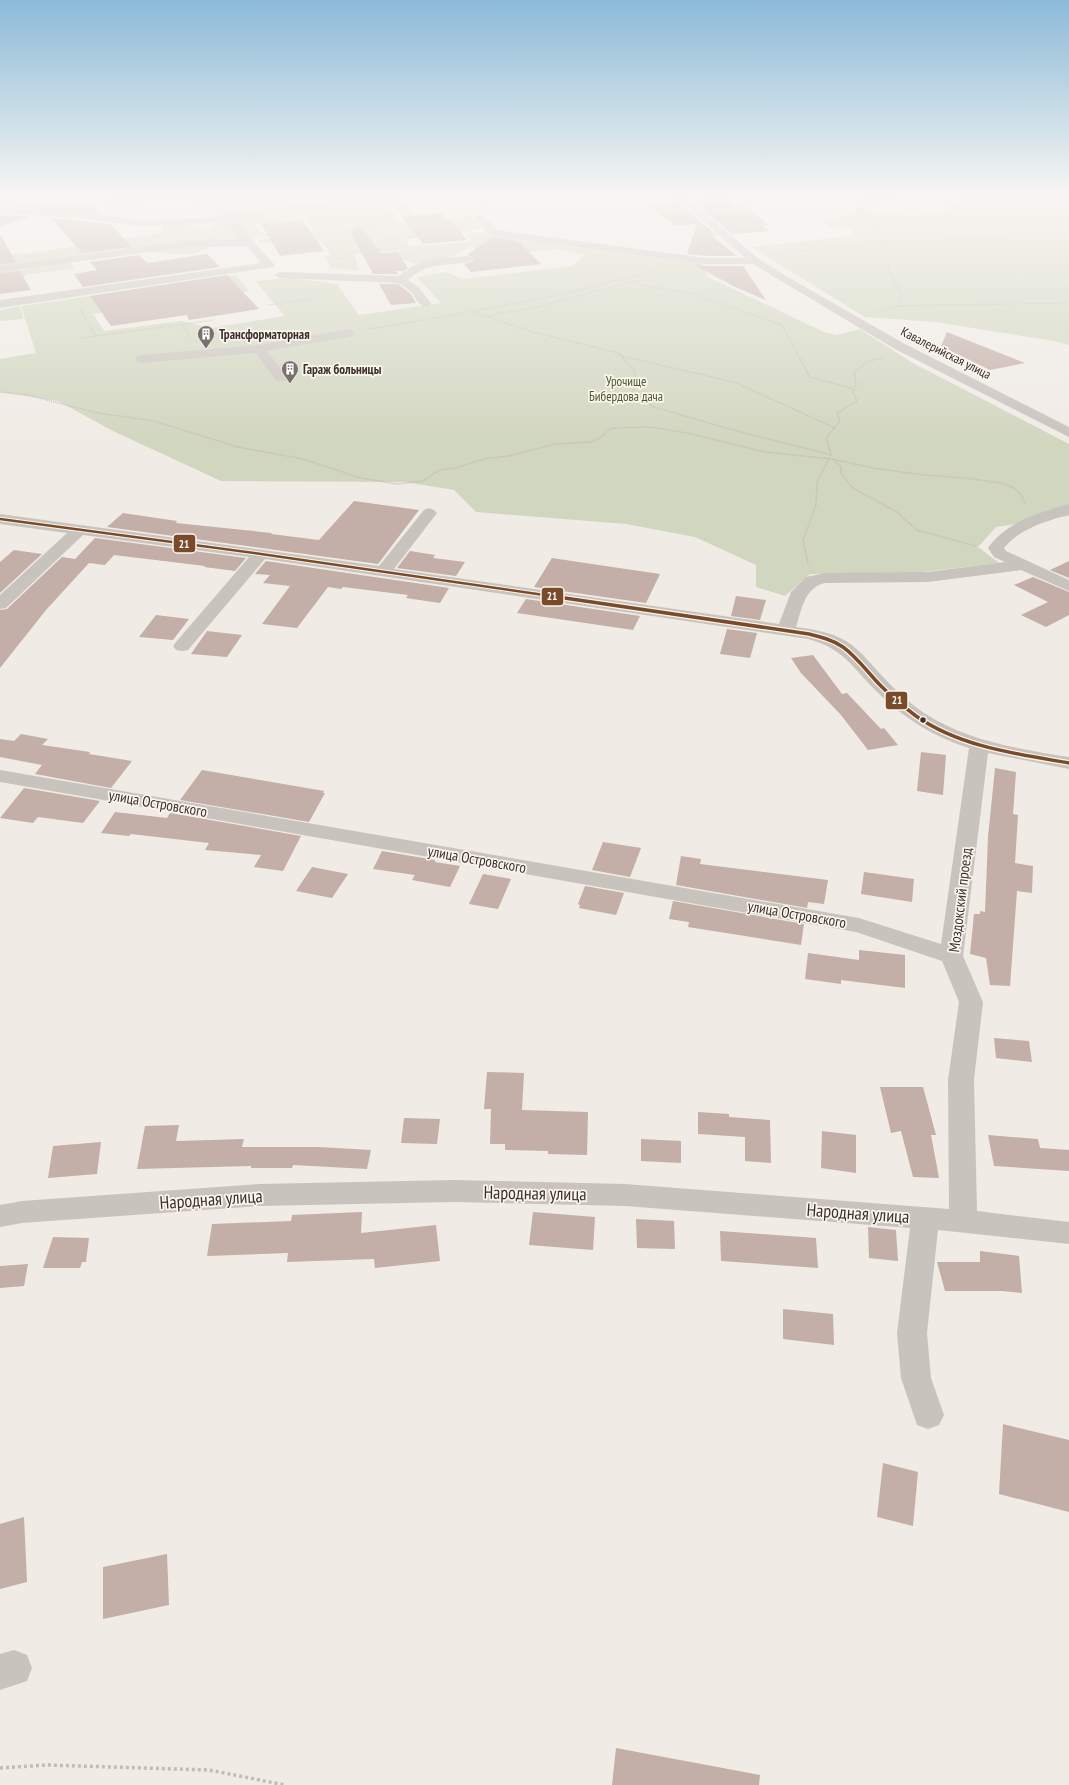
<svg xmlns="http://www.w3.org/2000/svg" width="1069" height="1785" font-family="'PT Sans Narrow',sans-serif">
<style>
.green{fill:#d1d6bf}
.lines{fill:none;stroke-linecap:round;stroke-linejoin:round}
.stream{stroke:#a1c2c1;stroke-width:4}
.building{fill:#c3afa7}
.path-far1{stroke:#c2bbb6;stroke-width:1.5;stroke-dasharray:1 1;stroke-linecap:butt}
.path{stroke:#c2bbb6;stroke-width:3.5;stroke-dasharray:3 3;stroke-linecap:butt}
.minor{fill:#c9c3be;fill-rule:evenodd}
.bus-1-far1-casing{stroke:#fbf5ee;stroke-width:4.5}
.bus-1-casing{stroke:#fbf5ee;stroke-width:6}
.bus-1-far1{stroke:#7a4b2a;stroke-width:2.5}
.bus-1{stroke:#7a4b2a;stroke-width:3.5}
.bus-dot{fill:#3b302b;stroke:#fbf5ee;stroke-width:1.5}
.labels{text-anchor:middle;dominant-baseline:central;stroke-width:3.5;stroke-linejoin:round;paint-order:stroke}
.far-poi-label{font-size:13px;font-weight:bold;fill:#3b302b;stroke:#fbf5ee;text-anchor:start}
.far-street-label{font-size:13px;fill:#3b302b;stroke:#fbf5ee}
.far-park-label{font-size:13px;fill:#4a5a2e;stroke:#fbf5ee}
.street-label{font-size:15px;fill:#3b302b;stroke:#fbf5ee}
.near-street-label{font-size:18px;fill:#3b302b;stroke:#fbf5ee}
.line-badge{stroke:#fbf5ee;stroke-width:1.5}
.badge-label{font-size:11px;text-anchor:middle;font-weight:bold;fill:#fff}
</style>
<rect width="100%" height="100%" fill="#f0ebe5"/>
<g class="green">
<path d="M0 195H392L360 201 394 211 397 223 471 216 482 228 458 233 405 239 409 245 415 246 400 251 354 253 359 271 331 268 325 257 330 255 322 241 277 240 261 244 258 240 280 234 314 231 306 219 256 224 260 232 272 235 238 241 222 240 205 227 216 224 222 218 206 210 210 203 158 198 133 203 109 202 112 197 68 196 0 198Z"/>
<path d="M959 195H1069V345L1054 341 935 322 865 317 751 247 851 236 855 229 830 227 824 222 863 209 911 216 948 211 945 205 963 204 965 198Z"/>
<path d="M164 222C192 222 199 223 221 241L209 248 193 254H167L145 249 69 259 74 269 30 274 9 281H0V255L32 253 161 233Z"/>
<path d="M475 232 701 263 708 277 824 332 837 335 860 329 913 363 1069 444V516L996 527 978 547 999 563 905 574H810L785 596 756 587V565L695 537 626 524 476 512 454 490 405 482 221 481 113 431 58 401 0 392V359L36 353 21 306 236 275 249 291 93 314 104 331 181 321 211 328 285 316 255 281 290 278 337 284 359 315 441 303 417 277 445 272 463 279 571 266 585 255 555 249 497 256 469 247C459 252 450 258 440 262 427 267 404 264 395 253L417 246 470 242 466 234Z"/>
<path d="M20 306 23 319 0 321V310Z"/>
</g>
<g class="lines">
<path class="stream" d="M964 197 1018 195"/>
</g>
<g class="building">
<path d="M727 198 736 207 745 206 769 225 763 226 770 231 732 234 692 200Z"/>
<path d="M678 201 717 236H712L737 256H706L687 254 697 224 675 226 646 204Z"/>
<path d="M0 202 60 203 93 206 92 207 100 214 0 206Z"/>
<path d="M444 213 443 219 451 220 467 240 423 244 401 216Z"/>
<path d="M0 214 31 217 0 226Z"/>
<path d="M51 218 110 224 132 247 82 253Z"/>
<path d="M302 220 324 251 280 256 261 224Z"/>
<path d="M359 225 381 253 398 252 408 268 404 271H396L398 274H373L350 231Z"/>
<path d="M0 234 16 262 0 264Z"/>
<path d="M492 237 518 241 541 264 471 272 464 264 471 262 474 259 471 256 467 255Z"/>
<path d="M207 254 220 267 83 287 74 274 97 270 90 262 139 255 147 263Z"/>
<path d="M693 264 706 266H743L766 300 735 287Z"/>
<path d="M20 271 31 290 0 294V273Z"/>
<path d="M227 275 259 309 189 320 187 315 111 326 90 296Z"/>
<path d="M379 284H398L411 294 416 303 391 305Z"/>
<path d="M947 332 1025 363 990 370 941 346Z"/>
<path d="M354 501 419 510 378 564 107 527 123 513 177 521 176 523 272 533 271 534 319 540Z"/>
<path d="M95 538 246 558 235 571 204 567 205 566 114 555 105 565 89 563 46 610 0 668V610L7 609 62 557 75 559Z"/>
<path d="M14 550 42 554 0 593V562Z"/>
<path d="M410 551 435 555 433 558 465 562 456 576 397 568Z"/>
<path d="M552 558 612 567 660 574 646 603 534 587Z"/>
<path d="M266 561 449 588 440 603 406 598 408 595 343 587 341 589 328 587 297 628 262 624 290 586 263 583 270 575 255 574Z"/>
<path d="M1069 561V578L1050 570Z"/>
<path d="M1033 577 1069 592V615L1046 627 1021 615 1048 602 1014 585Z"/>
<path d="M736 596 766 600 760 620 731 616Z"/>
<path d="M526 599 640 616 633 630 517 613Z"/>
<path d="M156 615 189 619 173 640 139 637Z"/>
<path d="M727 629 757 633 750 658 720 654Z"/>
<path d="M207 631 242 635 227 657 191 654Z"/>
<path d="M813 655 842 694 847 693 881 729 884 728 898 745 868 750 841 715 801 673 791 658Z"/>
<path d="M21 734 48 739 42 745 90 752 89 754 132 761 111 788 35 774 42 765 0 757V739L14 741Z"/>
<path d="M921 752 946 755 943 795 917 791Z"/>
<path d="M995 768 1016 772 1013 814 1018 815 1015 863 1033 866 1032 893 1017 891 1010 986 990 985 986 958 970 954 974 914H980V911L985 912 988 837Z"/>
<path d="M202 770 324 791 323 793H325L309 822 180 800Z"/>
<path d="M24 788 100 801 83 823 38 817 33 823 0 818Z"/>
<path d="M115 812 167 818 170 813 301 836 283 871 254 867 261 855 205 850 209 843 131 834 129 836 101 833Z"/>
<path d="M603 842 641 848 630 877 592 870Z"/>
<path d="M382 851 435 860V862L460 866 450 887 412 880 415 875 373 869Z"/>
<path d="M681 856 701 859 700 864 828 880 824 904 808 902 807 908 676 885Z"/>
<path d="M312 867 348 874 332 898 296 891Z"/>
<path d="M864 872 914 879 912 902 861 894Z"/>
<path d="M483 874 511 879 498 909 469 904Z"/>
<path d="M585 886 624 893 616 915 579 908 580 905 578 904Z"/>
<path d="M673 901 804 924 801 945 688 927 689 922 669 919Z"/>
<path d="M859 950 905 955V988L841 980V984L805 979 808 953 859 960Z"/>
<path d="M994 1038 1029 1041 1032 1062 996 1058Z"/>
<path d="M487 1072 524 1073 522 1110 588 1112 587 1155 548 1154V1151L505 1150V1144H490L491 1109H484Z"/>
<path d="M880 1087H923L936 1135H931L939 1178 913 1177 901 1131 891 1133Z"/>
<path d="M698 1112 729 1114V1117L770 1120 771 1163 745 1161V1137L698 1134Z"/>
<path d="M404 1118 440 1119 437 1144 401 1143Z"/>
<path d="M179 1125 176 1141 244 1139 242 1147H319L371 1150 367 1169 293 1165 292 1168H251V1166L137 1169 145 1126Z"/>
<path d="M822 1131 856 1135V1173L821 1168Z"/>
<path d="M988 1135 1038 1139 1040 1148 1069 1150V1171L994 1166Z"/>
<path d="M641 1139 681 1141V1163L641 1161Z"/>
<path d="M101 1142 97 1174 48 1178 53 1146Z"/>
<path d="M362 1212 361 1233 436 1225 440 1261 375 1268 374 1259 287 1262 288 1253 207 1256 212 1224 291 1221 292 1215Z"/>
<path d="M533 1212 595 1217 593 1250 529 1245Z"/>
<path d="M636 1219 674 1221 675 1249 637 1248Z"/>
<path d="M868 1227 896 1230 898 1261 869 1258Z"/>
<path d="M720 1231 816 1238 818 1268 721 1261Z"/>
<path d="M53 1237 89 1238 86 1262H82L80 1268H43Z"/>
<path d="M980 1251 1019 1256 1022 1293 1002 1291H945L937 1262H980Z"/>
<path d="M28 1264 24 1286 0 1288V1266Z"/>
<path d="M783 1309 833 1314 834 1345 783 1339Z"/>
<path d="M1003 1424 1069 1440V1512L999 1494Z"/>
<path d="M883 1463 918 1472 913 1526 877 1517Z"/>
<path d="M24 1517 27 1582 0 1589V1524Z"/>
<path d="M167 1554 169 1605 103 1619V1567Z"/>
<path d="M616 1748 760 1775 759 1785H612Z"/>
</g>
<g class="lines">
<g class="path-far1">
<path d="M483 204 485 195"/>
<path d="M362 216 393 248"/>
<path d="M873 227 877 229 888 258 889 272 902 294 899 306 876 312"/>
<path d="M384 240 469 231"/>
<path d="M774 253 885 243 1069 234"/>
<path d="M334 259 348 258 357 252 393 249 403 259"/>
<path d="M268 305 309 299"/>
<path d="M899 306 1069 303"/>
<path d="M80 309 96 336 214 320"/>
<path d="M473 312 533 332 618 353 635 371 633 394 654 407 726 428 831 455"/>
<path d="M486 316 537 307 626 283 639 281 640 285 693 294 782 325 810 377 854 389"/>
<path d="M431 319 559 295 655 271"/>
<path d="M182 324 190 338"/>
<path d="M364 330 424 320"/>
<path d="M80 338 96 336"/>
<path d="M621 356 734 382 835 428"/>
<path d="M0 392 28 395 98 413 154 421 238 447 303 459 361 478 397 484 423 481 439 470 455 468 484 459 509 456 555 444 591 442 600 438 611 428 650 427 687 433 765 452 832 459 873 468 924 475 965 478 1001 483 1014 488 1022 496 1025 505"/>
<path d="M831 455 826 438 840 421 837 413 857 401 853 392 856 384 854 372 869 361 883 358"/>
<path d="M833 459 841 467V474L853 488 897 512 917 530 976 546"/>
<path d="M808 564 803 540 816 505 817 483 829 458"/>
</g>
<path class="path" d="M0 1768 47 1765 209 1770 285 1785"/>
<g class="minor">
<path d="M386 195H395L410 210 411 212 410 214H402L389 200 234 219 273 263 275 265 273 267 0 308V300L261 263 247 246 187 247 0 272V266L187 241 241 240 225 221 206 224 140 226 75 218 0 213V207L75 212 140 220 206 218 242 211Z"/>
<path d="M673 195H683L759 259 786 276 903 343 1069 427V437L895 349 753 264H706L494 236 486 232 475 218 476 216H484L497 230 706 258H745Z"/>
<path d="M882 195H898L897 197 867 204 862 221H854L853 219 859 200Z"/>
<path d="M467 256 471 257 473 259 471 261C446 268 430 260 408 280L419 288 431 303 429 306C419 308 417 300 412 293 408 289 403 286 398 283L280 278 274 275 280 272 398 276 420 262 439 258Z"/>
<path d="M348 329 352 330 354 333 352 336 267 351 288 378 286 381H276L256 353 142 363 137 362 136 359 137 356 142 355 259 345Z"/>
<path d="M1069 504V514C1046 522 1020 528 1004 548L1006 551 1069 580V591L1021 570 928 582 825 583C804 588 802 609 796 627 812 629 831 632 846 641 862 651 874 668 887 681 898 693 911 704 924 713 967 741 1019 749 1069 757V769L988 753 963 956 983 1002 974 1080 977 1211 1069 1222V1244L938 1230 927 1333 931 1378 944 1415 939 1425 928 1429 917 1425 901 1378 897 1333 910 1228 625 1206 454 1202 259 1206 22 1223 0 1227V1205L22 1201 259 1184 454 1180 625 1184 949 1209 948 1080 959 1002 942 961 856 932 0 782V770L859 918 941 944 969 748C933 737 902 717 875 690 851 666 844 649 808 639L265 559 188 650 182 651 176 650 173 646 176 642 249 557 83 535 6 608 0 609V595L67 533 0 524V514L379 566 424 510 429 508 434 510 437 513 394 569 779 624 791 592 806 577 825 573 928 572 1005 562 994 557 988 548C1006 522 1040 512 1069 504Z"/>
<path d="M14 1650 27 1655 32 1668 27 1681 0 1690V1654Z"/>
</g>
<g class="bus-1-far1-casing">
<path id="bus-1-far1" d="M0 519 261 554 558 597"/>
</g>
<g class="bus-1-casing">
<path id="bus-1" d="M551 596 809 634C821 637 833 640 843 647 858 658 868 673 881 686 892 697 904 707 916 716 960 747 1017 754 1069 763"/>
</g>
<use href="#bus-1-far1" class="bus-1-far1"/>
<use href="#bus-1" class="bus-1"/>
</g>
<linearGradient id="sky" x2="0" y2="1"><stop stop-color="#8bbad8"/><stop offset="0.44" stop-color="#f8f6f3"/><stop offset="1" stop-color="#f8f6f3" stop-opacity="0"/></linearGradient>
<rect width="1069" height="444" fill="url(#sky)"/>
<defs>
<g id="building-pin" transform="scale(0.9)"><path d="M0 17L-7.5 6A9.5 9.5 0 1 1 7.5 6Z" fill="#7a716c" stroke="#fbf5ee"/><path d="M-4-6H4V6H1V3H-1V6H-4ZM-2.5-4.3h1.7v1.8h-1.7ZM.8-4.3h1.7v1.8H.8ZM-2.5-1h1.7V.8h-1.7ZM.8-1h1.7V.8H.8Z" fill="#fff"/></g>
</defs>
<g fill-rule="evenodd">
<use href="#building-pin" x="206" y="334"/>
<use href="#building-pin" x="290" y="369"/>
</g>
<circle class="bus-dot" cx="923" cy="720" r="3.5"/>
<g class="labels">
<g class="far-poi-label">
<text x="219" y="334">Трансформаторная</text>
<text x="303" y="369">Гараж больницы</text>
</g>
<g class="far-street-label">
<text transform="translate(946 353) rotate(27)">Кавалерийская улица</text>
</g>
<g class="far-park-label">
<text x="626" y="381">Урочище<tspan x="626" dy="15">Бибердова дача</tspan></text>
</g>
<g class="street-label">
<text transform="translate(158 803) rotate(10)">улица Островского</text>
<text transform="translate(477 859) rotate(10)">улица Островского</text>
<text transform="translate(960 900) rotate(-83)">Моздокский проезд</text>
<text transform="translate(797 914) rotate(10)">улица Островского</text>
</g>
<g class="near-street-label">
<text transform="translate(535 1193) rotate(1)">Народная улица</text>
<text transform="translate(211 1199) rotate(-4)">Народная улица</text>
<text transform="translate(858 1213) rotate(4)">Народная улица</text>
</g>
</g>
<g class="line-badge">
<rect x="173" y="534" width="23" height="19" rx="4" fill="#7a4b2a"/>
<rect x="541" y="587" width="23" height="19" rx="4" fill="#7a4b2a"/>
<rect x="885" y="691" width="23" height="19" rx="4" fill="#7a4b2a"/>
</g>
<g class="badge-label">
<text x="184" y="548">21</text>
<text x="552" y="600">21</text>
<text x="897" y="704">21</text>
</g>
</svg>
